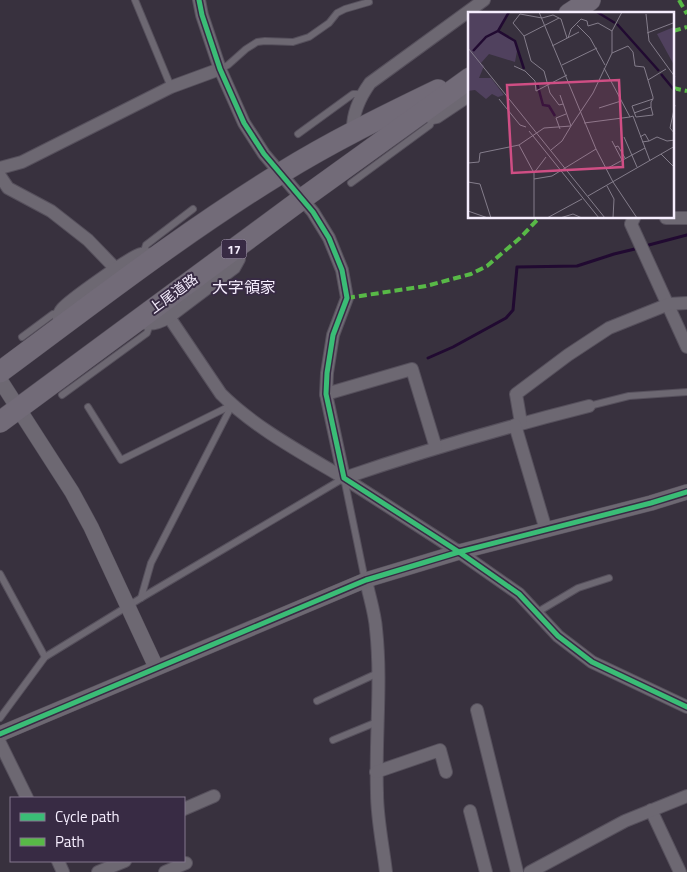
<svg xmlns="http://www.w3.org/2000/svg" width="687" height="872" font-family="'Titillium Web','Noto Sans JP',sans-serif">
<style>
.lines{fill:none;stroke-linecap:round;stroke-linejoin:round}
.stream{stroke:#210a31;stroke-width:3}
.service-casing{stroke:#56505c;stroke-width:8}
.minor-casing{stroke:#56505c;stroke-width:14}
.tertiary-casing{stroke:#56505c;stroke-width:16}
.trunk-casing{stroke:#56505c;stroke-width:22}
.service{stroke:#6d6872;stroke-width:6}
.minor{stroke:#6d6872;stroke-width:12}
.tertiary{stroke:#6d6872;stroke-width:15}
.trunk{stroke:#726b78;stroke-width:21}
.quiet{stroke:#58b947;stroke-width:4;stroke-dasharray:8 4;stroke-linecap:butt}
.cycleway-casing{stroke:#382b44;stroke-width:8}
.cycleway{stroke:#3abd76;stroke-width:5}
.labels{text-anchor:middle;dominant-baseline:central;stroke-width:4;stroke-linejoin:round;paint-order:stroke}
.shield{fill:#382b44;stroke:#bdb4c6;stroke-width:1}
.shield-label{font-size:12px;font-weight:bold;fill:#f6eefe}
.street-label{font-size:14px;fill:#f6eefe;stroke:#382b44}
.quarter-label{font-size:16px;fill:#f6eefe;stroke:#382b44}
.inset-river{fill:none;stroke:#210a31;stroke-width:2.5}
.inset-road{fill:none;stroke:#847d8b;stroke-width:1}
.view{fill:#cf4e84;fill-opacity:0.15;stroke:#cf4e84;stroke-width:2.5}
.inset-edge{fill:none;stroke:#f6eefe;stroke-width:2.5}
</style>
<rect width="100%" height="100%" fill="#38313e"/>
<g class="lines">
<g class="stream">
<path d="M645 246 687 235"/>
<path d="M428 358 453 347 506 318 513 310 517 267 577 266 614 254 639 248"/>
</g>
<g class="service-casing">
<g id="service">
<path d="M135 0 171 87"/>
<path d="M220 69 228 65 246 49 257 42 265 41 293 42 309 37 329 23 337 13 345 9 369 2"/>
<path d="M298 134 353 94H362"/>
<path d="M351 183 430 125 432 118"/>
<path d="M143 254 146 245 193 209"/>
<path d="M22 337 53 314 60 313"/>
<path d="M62 395 147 333 150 324"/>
<path d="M589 406 629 396 687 392"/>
<path d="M88 407 121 460 232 405"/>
<path d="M0 574 45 657"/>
<path d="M141 598 151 563 232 405"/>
<path d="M536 613 578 588 609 578"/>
<path d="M317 701 378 673"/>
<path d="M0 718 45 657 141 598 344 478 365 580"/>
<path d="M333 740 377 722"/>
</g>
</g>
<g class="minor-casing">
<g id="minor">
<path d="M199 0 202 15 220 69 244 123 264 154 313 212 329 238 342 270 347 298 333 335 327 373 326 394 344 478 459 552 519 594 558 636 592 662 687 707"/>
<path d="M425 112 432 118 437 117 470 95"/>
<path d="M353 132C352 114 360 97 370 83L484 0"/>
<path d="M0 168 22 162 171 87 220 69"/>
<path d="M0 176 8 188 51 211 88 240 116 269"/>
<path d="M634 218 631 224 687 347"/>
<path d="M666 218H687"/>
<path d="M169 317 221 394C255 428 304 454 344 478 425 450 506 427 589 406"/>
<path d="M138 320C148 327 159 323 169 317L234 268 239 259V246"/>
<path d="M60 328C59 321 57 315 62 309 68 301 133 255 141 254 147 253 151 255 156 257"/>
<path d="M326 394 412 369 436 448"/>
<path d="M521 423 516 394 568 355 609 328 669 304 687 303"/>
<path d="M515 425 546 530"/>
<path d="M366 580C369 596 375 613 376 629 382 683 375 738 377 793 377 819 383 846 386 872"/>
<path d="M477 710 517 872"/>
<path d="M0 743 27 798"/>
<path d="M376 772 440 750 446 772"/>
<path d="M184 809 214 796"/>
<path d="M651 810 680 872"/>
<path d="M470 811 486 872"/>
<path d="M58 861 63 872"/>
<path d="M98 872 125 861"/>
<path d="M165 872 186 863"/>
<path d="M530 872 625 821 687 796"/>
</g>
</g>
<g class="tertiary-casing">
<g id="tertiary">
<path d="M0 380 72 492 91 527 156 667"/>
<path d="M0 734 366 580 459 552 651 503 687 492"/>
</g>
</g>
<g class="trunk-casing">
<g id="trunk">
<path d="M569 14 590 0"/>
<path d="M0 372C92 304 183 233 281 173 331 142 384 116 438 90"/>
<path d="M0 422 302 199 470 78"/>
</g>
</g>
<use href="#service" class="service"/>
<use href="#minor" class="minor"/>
<use href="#tertiary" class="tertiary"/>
<use href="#trunk" class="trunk"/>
<g class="quiet">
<path d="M679 0 687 14"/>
<path d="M673 31 687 27"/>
<path d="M673 88 687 91"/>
<path d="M347 298 426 286 471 274 487 266 520 238 539 218"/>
</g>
<g class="cycleway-casing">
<g id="cycleway">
<path d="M199 0 202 15 220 69 244 123 264 154 313 212 329 238 342 270 347 298 333 335 327 373 326 394 344 478 459 552 519 594 558 636 592 662 687 707"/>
<path d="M0 734 366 580 459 552 651 503 687 492"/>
</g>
</g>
<use href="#cycleway" class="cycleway"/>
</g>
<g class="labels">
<rect class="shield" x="221.5" y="239.5" width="25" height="19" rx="4"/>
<g class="shield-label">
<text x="234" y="249">17</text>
</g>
<g class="street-label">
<text transform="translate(173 293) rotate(-36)">上尾道路</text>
</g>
<g class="quarter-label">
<text x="244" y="287">大字領家</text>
</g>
</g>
<g transform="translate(468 12)">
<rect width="206" height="206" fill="#38313e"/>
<path d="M0 0H41L30 19 47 29 49 39 47 50 21 42 13 51 16 54 11 66H23L36 83 30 85 24 82 18 87 7 78 0 79ZM206 15H207L206 53 189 22Z" fill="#50415e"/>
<path class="inset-river" d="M129 0 147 11M149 12 191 59M30 19 41 0M5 39 18 25 30 19 47 29 56 57M193 62 207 79M69 71 75 93 81 94 87 104"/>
<path class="inset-road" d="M71 0 128 137 145 170 169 206M170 0H187M178 2 181 29 207 65M109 13 122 26 137 53M179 21 205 11M56 24 91 6M100 26 103 17 113 7 119 9 120 14 130 11 144 19M84 34 111 20M0 36 137 206M144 41 160 34 165 40 167 54 176 55 177 58 185 85V87L183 90V95L185 103 168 105 164 94 185 87M94 53 129 36M46 54 57 59 67 69 68 79 99 63M136 56 162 105 165 104 182 149M180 68 198 57M31 87 52 113 58 115M95 92 91 93 82 81 76 59 63 49 56 24 45 11 52 2 74 6 85 3 93 7 99 26M207 93 202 116 207 122M131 96 153 89M166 101 183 95M116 111 162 105M92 117 88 106 98 102M61 119 131 206M156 125 169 155M172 125 177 122 181 129 174 130M144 129 154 148M181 129 189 125 199 129 207 128M51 133 66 161V206M147 135 150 134 157 146M83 138 94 129 103 114 92 83M193 142 207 156M0 151 11 150 12 141 51 133 76 116 103 114 125 81 144 41V19L154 0M138 157 177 136M66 161 78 145M66 167 84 164 128 137M0 170 12 172 23 206M139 174 146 187 145 206M120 184 207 134M0 199 20 206M79 206 114 187M92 206 105 202 114 206"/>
<path class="view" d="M151 68 155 155 44 161 39 73Z"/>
<rect width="206" height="206" class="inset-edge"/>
</g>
<rect x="10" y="797" width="175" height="65" fill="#382b44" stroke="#84798e"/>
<rect x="20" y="813" width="25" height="8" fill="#3abd76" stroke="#84798e"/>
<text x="55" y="822" font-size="15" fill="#f6eefe">Cycle path</text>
<rect x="20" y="838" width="25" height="8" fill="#58b947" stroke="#84798e"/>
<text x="55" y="847" font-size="15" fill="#f6eefe">Path</text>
</svg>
